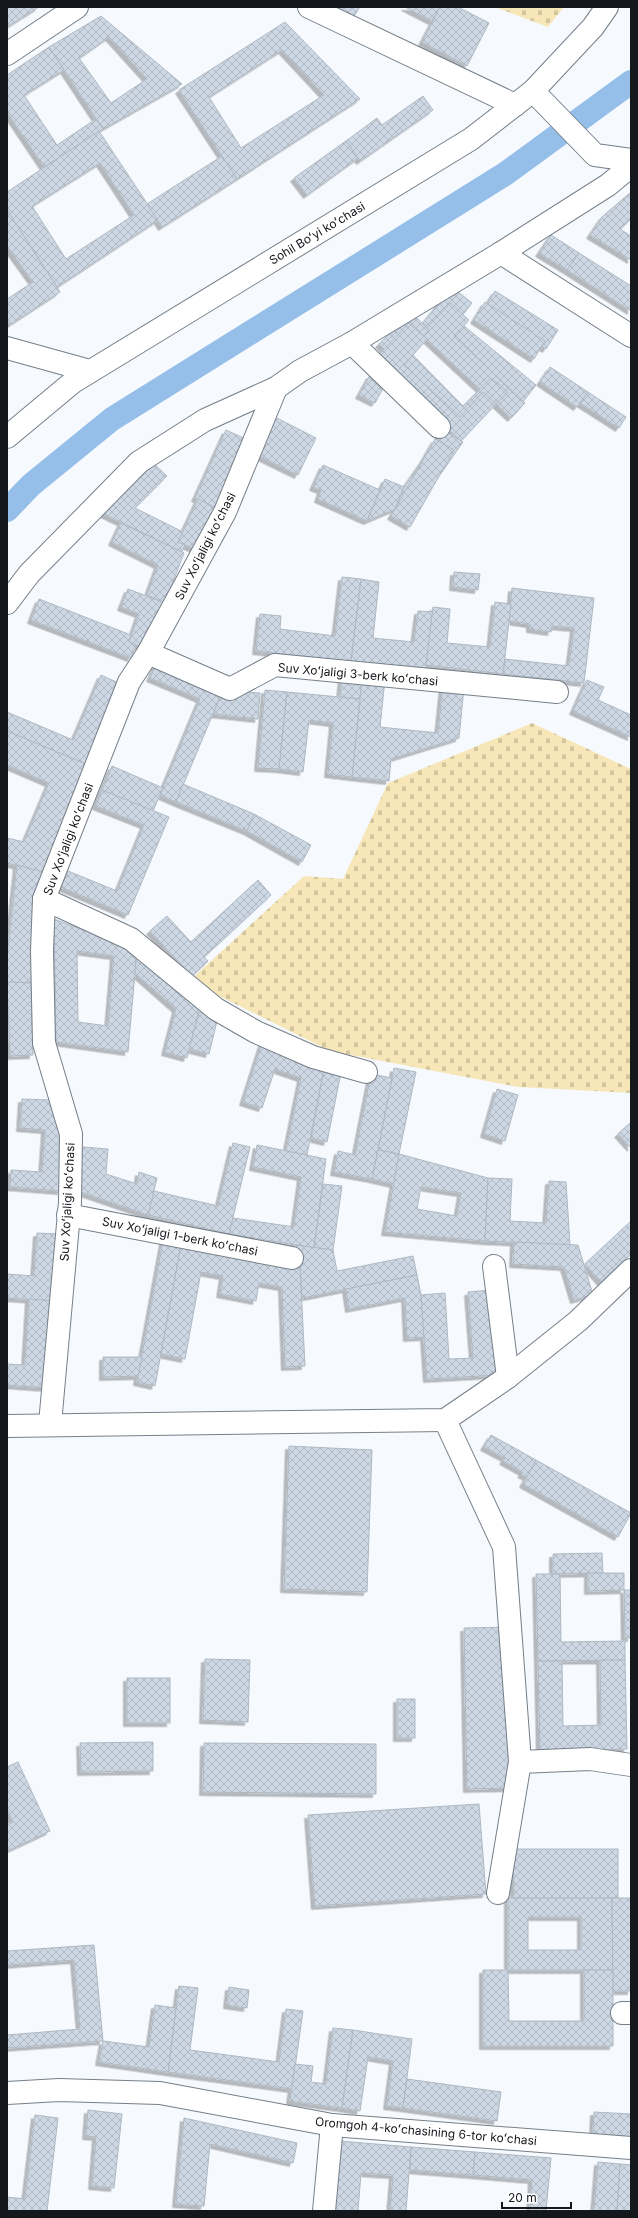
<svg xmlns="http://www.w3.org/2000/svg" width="638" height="2218" font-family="Inter,sans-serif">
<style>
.cemetery{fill:url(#cemetery-stones)}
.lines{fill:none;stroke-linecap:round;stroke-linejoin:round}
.canal{stroke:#95bfe8;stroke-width:24}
.building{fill:url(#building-cross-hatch);stroke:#aeb8c3;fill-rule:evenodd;filter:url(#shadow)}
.minor-casing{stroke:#757f89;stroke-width:24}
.major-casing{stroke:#757f89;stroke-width:24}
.minor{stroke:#fff;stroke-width:22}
.major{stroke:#fff;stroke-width:22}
.labels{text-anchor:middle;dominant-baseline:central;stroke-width:3;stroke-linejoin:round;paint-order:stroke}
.street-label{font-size:12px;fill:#14171b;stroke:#fff}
</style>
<defs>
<pattern id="cemetery-stones" width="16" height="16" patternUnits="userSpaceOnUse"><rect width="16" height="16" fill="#f7e7b8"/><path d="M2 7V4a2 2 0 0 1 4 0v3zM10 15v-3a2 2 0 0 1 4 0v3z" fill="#d3c59e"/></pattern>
<pattern id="building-cross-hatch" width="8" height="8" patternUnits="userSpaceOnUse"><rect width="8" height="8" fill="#cdd8e4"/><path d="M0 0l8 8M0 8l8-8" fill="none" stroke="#afb9c3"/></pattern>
<filter id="shadow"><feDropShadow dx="-3.5" dy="3.5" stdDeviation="0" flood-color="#0004"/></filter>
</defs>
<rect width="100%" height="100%" fill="#f6faff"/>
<g class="cemetery">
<path d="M495 7H564L548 27Z"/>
<path d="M532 723 631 769V1093L518 1087 330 1051 189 981 304 876 343 879 388 783Z"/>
</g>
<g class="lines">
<path class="canal" d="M7 510 31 485 112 419 505 174 631 82"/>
</g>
<g class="building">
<path d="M7 7H39L7 27Z"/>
<path d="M335 7H360L354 16Z"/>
<path d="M405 7H440L432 21Z"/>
<path d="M440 7H458L489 23 467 66 422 42Z"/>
<path d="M101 16 182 84 103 129 49 47ZM109 37 147 79 111 103 79 58Z"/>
<path d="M285 22 360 99 237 179 179 90ZM282 50 324 95 241 148 209 97Z"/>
<path d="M49 47 64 70 24 95 57 145 96 119 103 129 44 167 7 112V75Z"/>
<path d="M423 96 433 110 360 161 346 141 377 118 382 125Z"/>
<path d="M99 131 158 220 57 287 7 210V192ZM100 163 134 215 66 259 32 206Z"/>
<path d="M346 141 358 158 307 195 294 178Z"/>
<path d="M222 156 237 179 162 227 147 204Z"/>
<path d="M631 192V219L620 229 631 236V260L590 235 602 217Z"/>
<path d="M7 210 60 292 11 324 7 323V299L33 282 7 246Z"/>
<path d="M551 235 579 253 567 270 539 253Z"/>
<path d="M579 253 631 286V311L567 270Z"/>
<path d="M452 287 472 303 458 321 536 385 522 403 423 323Z"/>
<path d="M495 291 558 330 546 349 483 310Z"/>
<path d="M485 302 545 341 534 359 474 320Z"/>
<path d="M450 303 469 320 454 336 525 403 511 418 421 334Z"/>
<path d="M412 313 429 330 409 351 463 406 491 378 508 392 467 432 379 344Z"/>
<path d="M409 323 427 339 404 365 460 417 483 392 496 404 461 441 374 360Z"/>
<path d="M550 367 588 392 577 407 540 382Z"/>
<path d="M370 375 386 383 375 403 359 395Z"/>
<path d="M588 392 626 417 619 428 580 403Z"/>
<path d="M273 416 316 438 298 475 255 454Z"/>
<path d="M226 430 250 441 219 509 195 498Z"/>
<path d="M444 430 463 442 409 519 395 509 404 487Z"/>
<path d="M435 439 454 450 410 527 391 516Z"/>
<path d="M151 461 167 476 135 508 183 532 178 542 185 545 182 552 100 512Z"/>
<path d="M323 465 380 490 367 521 318 499 321 490 313 487Z"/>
<path d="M385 479 404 487 395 509 367 521Z"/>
<path d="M198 499 216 508 197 550 178 542Z"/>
<path d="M121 523 184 553 165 603 147 595 158 565 112 542Z"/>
<path d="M454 572 480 574 478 590 453 587Z"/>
<path d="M342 577 361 579 351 662 256 651 260 614 281 616 280 629 335 636Z"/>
<path d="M361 579 379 582 373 638 414 642 418 611 433 612 426 671 351 662Z"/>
<path d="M512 588 594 598 584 683 503 674 505 659 569 666 574 628 552 626 551 632 530 629V624L509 621Z"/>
<path d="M128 589 165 603 147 650 129 642 139 614 121 607Z"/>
<path d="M39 599 131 635 129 642 136 645 131 658 31 620Z"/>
<path d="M495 602 511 604 503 674 426 665 433 607 450 609 447 643 490 647Z"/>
<path d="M157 662 223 690 176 802 160 795 200 699 150 678Z"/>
<path d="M101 675 123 685 88 765 7 731V712L73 740Z"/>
<path d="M342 675 362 677 360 699 340 697Z"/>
<path d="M362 677 385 679 380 727 438 733 443 685 464 687 459 738 391 759 389 781 352 777Z"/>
<path d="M587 680 604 687 598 700 631 715V737L573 711Z"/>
<path d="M223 690 260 693 258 719 213 714Z"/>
<path d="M265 690 287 692 279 769 258 768Z"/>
<path d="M287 692 360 699 352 777 328 774 333 723 309 720 303 772 279 769Z"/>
<path d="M7 731 88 765 43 872 7 863V838L24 842 49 783 7 765Z"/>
<path d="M112 766 163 788 153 811 102 790Z"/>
<path d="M183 784 254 814 247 831 176 802Z"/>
<path d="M102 790 169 817 128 915 61 887 68 871 117 891 144 825 96 806Z"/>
<path d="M254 814 311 845 302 862 247 831Z"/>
<path d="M17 865 43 872 31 983 7 982V957Z"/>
<path d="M258 880 271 895 204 957 208 961 192 976 150 931 167 916 191 942Z"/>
<path d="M54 919 137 950 128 1052 56 1042ZM77 951 114 956 108 1026 78 1022Z"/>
<path d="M137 950 200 1006 187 1058 165 1052 176 1009 135 973Z"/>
<path d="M7 982 31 983 33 1055 10 1056Z"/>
<path d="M199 1012 218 1017 209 1054 189 1049Z"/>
<path d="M262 1043 325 1064 307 1155 286 1151 301 1078 275 1069 262 1108 243 1102Z"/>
<path d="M325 1064 342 1068 327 1142 311 1138Z"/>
<path d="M394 1068 416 1072 399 1154 378 1150Z"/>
<path d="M371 1074 392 1078 372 1179 334 1172 338 1151 355 1155Z"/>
<path d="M497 1089 518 1095 505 1141 484 1134Z"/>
<path d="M22 1099 50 1100 64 1138 61 1191 10 1187 11 1170 42 1172 45 1130 20 1128Z"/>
<path d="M631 1122V1148L618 1134Z"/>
<path d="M233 1143 250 1147 229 1234 148 1215 154 1191 218 1206Z"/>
<path d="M257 1145 326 1159 314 1248 229 1234 233 1218 294 1227 301 1177 253 1167Z"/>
<path d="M83 1147 108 1149 106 1174 137 1184 139 1172 157 1178 148 1215 78 1191Z"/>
<path d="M378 1150 399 1154 394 1184 372 1179Z"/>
<path d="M399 1154 488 1178 485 1241 385 1232ZM421 1187 461 1193 457 1216 417 1209Z"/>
<path d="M488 1178 512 1179 510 1221 546 1223 549 1181 566 1182 570 1245 485 1241Z"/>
<path d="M323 1184 342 1186 333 1250 314 1248Z"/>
<path d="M631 1221V1254L601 1282 585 1264Z"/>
<path d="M37 1233 58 1234 54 1301 7 1298V1274L34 1276Z"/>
<path d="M163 1241 181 1245 155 1386 137 1382Z"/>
<path d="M514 1242 578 1245 593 1295 574 1300 564 1267 513 1264Z"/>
<path d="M181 1245 300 1267 305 1366 285 1367 282 1287 259 1283 256 1301 220 1294 223 1276 201 1272 185 1359 161 1354Z"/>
<path d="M296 1245 333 1250 337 1271 413 1256 417 1275 302 1298 300 1267Z"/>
<path d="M417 1275 421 1295 424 1337 407 1338 405 1298 349 1309 346 1289Z"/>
<path d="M492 1290 498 1375 427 1379 421 1295 445 1293 449 1359 473 1358 468 1292Z"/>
<path d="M29 1299 54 1301 48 1388 7 1385V1364L25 1365Z"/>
<path d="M103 1357H142L138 1376 103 1377Z"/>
<path d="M491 1435 536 1460 527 1477 521 1474 523 1472 503 1461 505 1458 484 1447Z"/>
<path d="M289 1446 372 1450 367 1592 284 1589Z"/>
<path d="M536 1460 631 1513 618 1537 523 1484Z"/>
<path d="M602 1553 603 1573 553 1574V1554Z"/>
<path d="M588 1573H624V1590L588 1591Z"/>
<path d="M536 1574H560L561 1642 625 1641V1660L538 1661Z"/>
<path d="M624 1590H631V1638H625Z"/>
<path d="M509 1627 512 1788 467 1789 464 1628Z"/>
<path d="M205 1659 250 1660 248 1722 203 1720Z"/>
<path d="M600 1660H625L627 1749 540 1751 538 1661H562L563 1726 601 1725Z"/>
<rect x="127" y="1678" width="43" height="45"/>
<rect x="397" y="1699" width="18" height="39"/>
<path d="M153 1742V1771L81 1772 80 1743Z"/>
<path d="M204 1743 376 1744V1794L203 1792Z"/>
<path d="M18 1762 50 1831 7 1851V1825L13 1822 7 1809V1767Z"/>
<path d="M479 1804 486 1894 315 1906 308 1815Z"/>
<path d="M513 1849H618V1898H514Z"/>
<path d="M508 1898H612L613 1970H508ZM528 1917H581V1950H528Z"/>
<path d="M612 1898H631V1991H613Z"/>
<path d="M94 1945 103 2041 7 2048V2035L80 2029 74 1960 7 1965V1951Z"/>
<path d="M483 1970H508L509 2021H584V1970H613V2046H483Z"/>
<path d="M179 1986 198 1988 190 2050 279 2062 286 2009 303 2011 292 2089 168 2072Z"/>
<path d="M229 1987 249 1990 247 2008 227 2005Z"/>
<path d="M155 2005 176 2008 168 2072 99 2062 103 2041 149 2047Z"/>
<path d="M333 2028 353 2030 342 2108 290 2101 295 2064 313 2066 311 2082 326 2084Z"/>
<path d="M353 2030 412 2039 403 2108 387 2106 393 2061 368 2057 360 2111 342 2108Z"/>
<path d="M407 2079 501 2092 497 2121 403 2108Z"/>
<path d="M88 2110 122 2114 114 2188 92 2186 96 2137 86 2136Z"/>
<path d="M594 2112 631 2114V2138L593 2135Z"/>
<path d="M35 2115 58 2118 47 2211H7V2197L25 2199Z"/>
<path d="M184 2118 297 2143 293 2163 210 2144 204 2206 176 2204Z"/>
<path d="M340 2141 411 2147 406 2211H390L393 2175 361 2173 358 2211H334Z"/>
<path d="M411 2147 475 2152 473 2175 410 2170Z"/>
<path d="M475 2152 551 2158 546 2211H530L532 2180 473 2175Z"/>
<path d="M598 2162 620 2164 617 2211H594Z"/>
<path d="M620 2164 631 2165V2211H617Z"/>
</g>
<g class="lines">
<g class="minor-casing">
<g id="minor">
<path d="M309 7 515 105"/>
<path d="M7 54 77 7"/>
<path d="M533 91 595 155 631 160"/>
<path d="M501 253 631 336"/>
<path d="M352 343 439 427"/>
<path d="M7 348 90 371"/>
<path d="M7 603 29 574 139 462 205 420 276 388 300 371 352 343 501 253 608 185 631 166"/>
<path d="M148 653 230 689 275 665 557 692"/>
<path d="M44 899 131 939 216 1009 256 1032 313 1057 366 1072"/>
<path d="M68 1215 292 1258"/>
<path d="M494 1266 508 1377"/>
<path d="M445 1420 504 1547 520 1762 590 1759 631 1765"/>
<path d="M50 1424 70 1202 71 1134 44 1043 42 951 44 899 129 682 148 653 225 512 276 388"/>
<path d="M7 1426 445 1420 508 1377 578 1321 631 1270"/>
<path d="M498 1893 520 1762"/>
<path d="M622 2013H631"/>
<path d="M7 2093 59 2090 160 2093 332 2125 631 2148"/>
<path d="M324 2211 332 2125"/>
</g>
</g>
<g class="major-casing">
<path id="major" d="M7 437 73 382 471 139 533 91 593 27 607 7"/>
</g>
<use href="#minor" class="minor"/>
<use href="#major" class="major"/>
</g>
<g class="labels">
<g class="street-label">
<text transform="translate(317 233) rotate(-31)">Sohil Boʻyi koʻchasi</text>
<text transform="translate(205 546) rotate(-63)">Suv Xoʻjaligi koʻchasi</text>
<text transform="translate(358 674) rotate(5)">Suv Xoʻjaligi 3-berk koʻchasi</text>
<text transform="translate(68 839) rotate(-69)">Suv Xoʻjaligi koʻchasi</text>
<text transform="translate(67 1202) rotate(-87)">Suv Xoʻjaligi koʻchasi</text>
<text transform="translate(180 1236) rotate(11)">Suv Xoʻjaligi 1-berk koʻchasi</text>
<text transform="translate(426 2131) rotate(5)">Oromgoh 4-koʻchasining 6-tor koʻchasi</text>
</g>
</g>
<rect width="638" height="2218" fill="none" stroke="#14171b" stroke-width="16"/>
<path d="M502 2202v6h69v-6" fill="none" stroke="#14171b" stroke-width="2"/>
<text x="508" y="2202" font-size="12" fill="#14171b" stroke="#ffffff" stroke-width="3" paint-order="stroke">20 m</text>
</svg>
